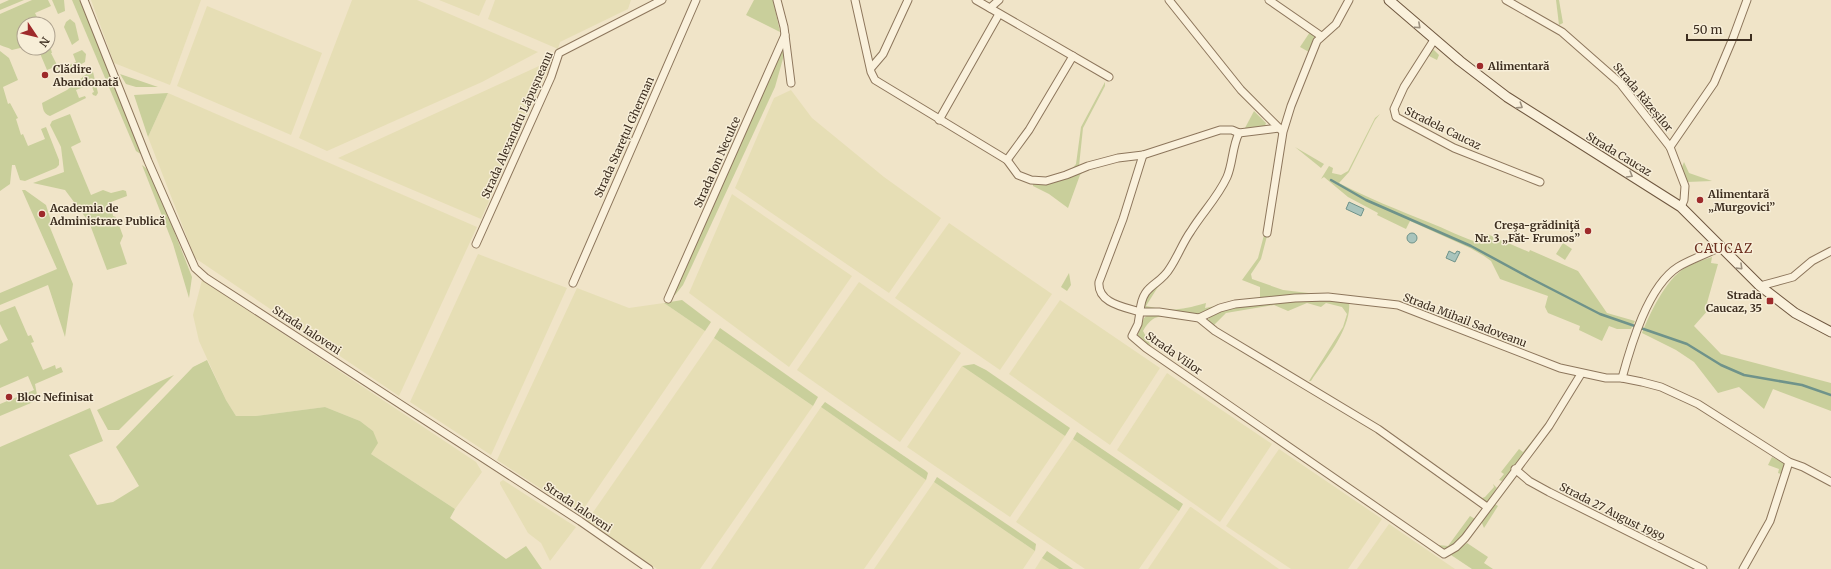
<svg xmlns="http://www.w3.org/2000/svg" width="1831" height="569" font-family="Merriweather,serif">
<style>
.farmland{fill:#e6deb5}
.green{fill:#c9cf9b}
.water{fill:#a9c4bc;stroke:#6f938a}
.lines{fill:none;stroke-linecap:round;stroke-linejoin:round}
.stream{stroke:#6f938a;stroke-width:2.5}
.street-casing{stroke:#8d765c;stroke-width:9}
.secondary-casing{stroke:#6f573f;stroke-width:11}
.street{stroke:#faf1dc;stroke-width:7}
.secondary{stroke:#faf1dc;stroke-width:9}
.oneway{stroke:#9c907e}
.poi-dot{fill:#9e2a2b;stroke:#f7eed8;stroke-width:1.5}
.labels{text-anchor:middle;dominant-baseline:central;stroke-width:3;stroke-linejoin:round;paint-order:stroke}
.poi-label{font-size:11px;font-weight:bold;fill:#3d2e20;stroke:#f7eed8;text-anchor:start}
.street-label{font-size:11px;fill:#3d2e20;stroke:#f7eed8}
.quarter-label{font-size:13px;letter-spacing:1px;fill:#6b2e1e;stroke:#f7eed8}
</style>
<rect width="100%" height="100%" fill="#f0e4c8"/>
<g class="farmland">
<path d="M91 0H201L170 85 114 63Z"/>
<path d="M352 0H417L538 52 482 82 327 151 299 138Z"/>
<path d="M439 0H486L479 16Z"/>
<path d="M495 0H631L628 9 560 42 558 49 488 19Z"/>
<path d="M207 6 322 53 291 135 177 86Z"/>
<path d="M552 60 481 219 338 158Z"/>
<path d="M791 90 812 118 884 177 941 218 889 293 735 188 774 98Z"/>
<path d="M168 93 477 227 399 396 195 258 148 137Z"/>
<path d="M732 194 852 276 789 367 689 293Z"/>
<path d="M949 223 1052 294 1000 370 895 298Z"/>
<path d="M478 254 567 288 491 455 410 402Z"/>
<path d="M202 280 476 462 482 472 455 509 371 454 373 431 360 421 325 407 256 416H236L226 400 199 341 193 315Z"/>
<path d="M859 282 961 353 900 442 797 370Z"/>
<path d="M577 288 629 308 664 303 705 331 580 514 497 460Z"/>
<path d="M1060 300 1160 368 1110 445 1009 374Z"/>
<path d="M714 338 813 406 700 569H657L587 521Z"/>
<path d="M962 366 1065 436 1010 517 907 447Z"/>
<path d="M1167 373 1272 444 1220 522 1117 450Z"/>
<path d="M821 407 926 480 864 569H711Z"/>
<path d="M1073 439 1179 511 1139 569H1085L1016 522Z"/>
<path d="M1279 449 1382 519 1348 569H1291L1226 526Z"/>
<path d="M503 480 576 527 550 561 541 543 528 533 500 484V482Z"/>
<path d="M934 482 1035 551 1023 569H874Z"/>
<path d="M1190 507H1191L1279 569H1148Z"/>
<path d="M1389 524 1455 569H1357Z"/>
<path d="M1042 558 1059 569H1035Z"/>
</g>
<g class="green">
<path d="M9 0H24L0 10V4Z"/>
<path d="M32 0H48L51 6 35 13 39 21 38 24H24V47L12 50C8 47 4 47 0 45V14Z"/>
<path d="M52 0H64L65 11 58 14Z"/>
<path d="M72 0H81L145 157 136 151Z"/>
<path d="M754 0H773L780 32 746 15Z"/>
<path d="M1556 0H1559L1563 23 1559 25Z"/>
<path d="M70 19 75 23 79 40 72 45 64 27 66 22Z"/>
<path d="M1310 32 1315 36 1309 52 1300 47Z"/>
<path d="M48 38 52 53H51L59 69 53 72 52 68 47 70 39 51H30L28 48H48Z"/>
<path d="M783 46 784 55 775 87 683 285 675 295H672Z"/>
<path d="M1433 49 1439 55 1437 60 1427 55Z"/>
<path d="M82 50 86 54 85 62 69 71 66 66 76 62 73 54Z"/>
<path d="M0 51 9 58 18 80 3 87 8 104 10 103 18 118 16 119 21 135 23 134 28 146 45 139 41 129 46 127 59 160V165L56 168 25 181 20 180 15 165H12L10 184 0 191Z"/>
<path d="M90 71 93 72 98 93 96 96 93 95 92 93 94 92 91 84 76 90 79 98 85 96 86 98 50 116C43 114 43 108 42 103L67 90Z"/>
<path d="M120 74 158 87H136L126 84Z"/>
<path d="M1105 82V86L1083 128 1079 166 1071 170 1076 164 1081 127Z"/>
<path d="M168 93 148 137 134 95Z"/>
<path d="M1254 111 1266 123 1265 126 1260 128H1245Z"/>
<path d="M70 114 81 142 71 147 91 195 103 190 111 193 123 190 126 191 127 196 111 202 113 216 116 217 123 236 120 243 127 264 107 270 89 222 65 190 33 183 64 172 61 147 50 125 52 121Z"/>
<path d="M1380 114 1375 120 1349 172 1339 183C1368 198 1398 210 1428 222 1446 229 1463 238 1482 244L1487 234 1529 252 1530 250 1578 271 1607 313 1635 321 1631 329H1617L1609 326 1602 341 1579 330 1580 326 1548 313 1545 307 1548 296 1500 279 1491 261 1484 256 1470 248 1410 221 1406 229 1377 215 1378 213 1348 197 1324 177 1321 179 1329 166 1333 168 1332 173 1341 175 1348 171 1375 118Z"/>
<path d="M1295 147 1324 164 1321 168Z"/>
<path d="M1684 162 1689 173 1712 181 1687 182 1682 167Z"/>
<path d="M142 165 151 172 192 277 189 298 173 244Z"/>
<path d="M1084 171 1080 175 1068 208 1049 194 1033 186V183C1051 184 1067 179 1084 171Z"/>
<path d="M22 190H25L46 205 52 224 49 225 73 284 65 337 48 285 0 305V293L57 269Z"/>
<path d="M1264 235 1267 236 1261 259 1251 274 1252 279 1283 290 1325 295 1260 298V287L1242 280 1258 258Z"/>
<path d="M1563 243 1572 249 1565 260 1556 254Z"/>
<path d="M1712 257 1711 263 1718 264 1707 303 1710 304 1709 309 1694 326 1721 354 1831 383V411L1773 389 1764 409 1739 387 1718 393 1694 362 1676 350 1642 333C1650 313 1666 279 1685 268 1693 263 1703 260 1712 257Z"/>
<path d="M1069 273 1071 285 1067 291 1061 287Z"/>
<path d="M1161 282 1146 306C1172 312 1181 310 1206 303L1205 308 1221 305 1198 315 1149 309 1144 307C1145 295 1151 289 1161 282Z"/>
<path d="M1324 299 1349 302C1352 328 1325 360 1311 381H1309L1343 327 1347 314 1342 307 1326 303 1321 307 1307 303 1288 311 1274 305 1226 313 1214 325 1208 320 1212 314 1243 305Z"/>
<path d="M682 300 711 322 705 331 664 303Z"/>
<path d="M15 306 28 336 31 335 34 342 31 343 43 370 55 365 56 369 61 367 63 372 35 384 38 400 0 416V404L34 390 28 376 0 388V344L8 340 0 324V312Z"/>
<path d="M1149 314 1186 321C1165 317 1155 310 1143 331L1151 346 1137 337 1144 318Z"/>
<path d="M720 328 818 397 813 406 714 338Z"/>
<path d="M207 360 226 400 236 416H256L325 407 360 421 373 431 378 443 371 454 455 509 450 518 506 559 526 546 542 569H0V447L90 408 103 441 69 455 97 505 113 502 139 486 116 447 193 367Z"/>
<path d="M974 364 986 370 1070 428 1065 436 962 366Z"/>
<path d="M174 375 119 430H108L97 410Z"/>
<path d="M825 402 926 471 928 473 926 480 821 407Z"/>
<path d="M1077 432 1183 504 1179 511 1073 439Z"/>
<path d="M1533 440 1535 442 1502 481 1499 480 1504 474 1501 472 1519 449 1523 452Z"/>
<path d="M1772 457 1786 464 1781 474 1778 473 1779 469 1768 465Z"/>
<path d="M937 477 1036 544 1035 551 934 482Z"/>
<path d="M1493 484 1497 488 1487 502 1482 498 1485 497 1494 487Z"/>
<path d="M1493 503 1498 506 1484 528 1481 521Z"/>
<path d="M1470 516 1475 519 1454 546 1444 550 1438 545 1448 546Z"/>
<path d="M1467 543 1488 557 1484 563 1493 569H1472L1451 555Z"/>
<path d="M1047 551 1073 569H1059L1042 558Z"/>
</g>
<g class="water">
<path d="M1349 202 1364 209 1361 216 1346 209Z"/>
<circle cx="1412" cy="238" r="5"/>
<path d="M1449 251 1455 254 1457 251 1460 252 1455 262 1446 258Z"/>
</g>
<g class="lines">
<path class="stream" d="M1331 180 1366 200 1471 246 1530 278 1600 314 1687 344 1721 365 1744 375 1802 385 1831 395"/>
<g class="street-casing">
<g id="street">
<path d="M84 0 148 161 195 268 206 278 580 521 649 569"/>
<path d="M777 0 784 27 791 83"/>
<path d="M855 0 871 72 875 80 1007 160 1018 175 1031 180 1046 181 1066 175 1088 166 1118 158 1143 155 1220 130H1232L1239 133 1279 128"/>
<path d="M976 0 1109 77"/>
<path d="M1169 0 1241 90 1282 131"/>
<path d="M1269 0 1321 36"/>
<path d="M1506 0 1562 32 1620 83 1670 147 1685 186 1684 200 1681 207"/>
<path d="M990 8 999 0"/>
<path d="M1434 40 1404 87 1394 109 1396 117 1454 148 1540 182"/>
<path d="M871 68 883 54 908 0"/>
<path d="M939 120 999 14"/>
<path d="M1670 147 1714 83 1733 38 1747 0"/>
<path d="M1143 155 1123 219 1099 282C1097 303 1124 307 1140 312 1142 283 1159 287 1170 268 1178 256 1183 242 1191 231 1202 213 1218 197 1227 177 1233 163 1232 147 1239 133"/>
<path d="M1007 160 1029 130 1073 56"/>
<path d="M1267 233 1283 132 1291 106 1317 41 1336 24 1349 0"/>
<path d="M476 244 551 77 559 53 662 0"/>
<path d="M573 283 696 0"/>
<path d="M1760 286 1793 277 1812 261 1831 251"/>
<path d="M668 299 785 35"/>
<path d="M1199 318 1220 308 1235 304 1295 298 1328 297 1398 305 1560 368 1606 378H1622L1642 382 1661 387 1698 404 1789 462 1803 467 1831 482"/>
<path d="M1622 378C1631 345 1648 286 1678 267 1689 260 1707 254 1720 247"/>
<path d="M1515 469 1529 481 1549 492 1703 569"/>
<path d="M1487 507 1378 429 1215 331 1199 318 1159 312H1140L1138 324 1132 336 1146 348 1444 554 1456 547 1465 538 1549 426 1581 374"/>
<path d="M1743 569 1770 521 1789 462"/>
</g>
</g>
<g class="secondary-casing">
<path id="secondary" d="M1389 0 1460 61 1507 97 1681 207 1760 286 1795 313 1831 332"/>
</g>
<use href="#street" class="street"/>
<use href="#secondary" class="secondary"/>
</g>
<defs><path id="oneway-chevron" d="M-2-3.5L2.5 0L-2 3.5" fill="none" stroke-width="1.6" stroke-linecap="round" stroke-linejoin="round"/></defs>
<g class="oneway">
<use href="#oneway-chevron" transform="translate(1418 26) rotate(42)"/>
<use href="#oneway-chevron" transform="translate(1520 106) rotate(33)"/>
<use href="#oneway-chevron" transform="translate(1630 175) rotate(31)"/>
<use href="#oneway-chevron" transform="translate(1740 267) rotate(44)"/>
</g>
<g class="poi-dot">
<circle cx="1480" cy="66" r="4"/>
<circle cx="45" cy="75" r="4"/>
<circle cx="1700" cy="200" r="4"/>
<circle cx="42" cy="214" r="4"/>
<circle cx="1588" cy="231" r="4"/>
<rect x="1766" y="297" width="8" height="8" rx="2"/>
<circle cx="9" cy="397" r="4"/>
</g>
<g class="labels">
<g class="poi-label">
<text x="1488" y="66">Alimentară</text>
<text x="53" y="69">Clădire<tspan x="53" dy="13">Abandonată</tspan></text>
<text x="1708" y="194">Alimentară<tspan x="1708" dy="13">„Murgovici”</tspan></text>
<text x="50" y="208">Academia de<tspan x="50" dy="13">Administrare Publică</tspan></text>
<text x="1580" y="225" text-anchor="end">Creşa-grădiniţă<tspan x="1580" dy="13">Nr. 3 „Făt- Frumos”</tspan></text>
<text x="1762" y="295" text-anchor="end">Strada<tspan x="1762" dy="13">Caucaz, 35</tspan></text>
<text x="17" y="397">Bloc Nefinisat</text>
</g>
<g class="street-label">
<text transform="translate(1643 97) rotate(50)">Strada Răzeșilor</text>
<text transform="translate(517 125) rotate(-66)">Strada Alexandru Lăpușneanu</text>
<text transform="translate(1443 128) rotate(26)">Stradela Caucaz</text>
<text transform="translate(624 137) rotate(-66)">Strada Starețul Gherman</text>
<text transform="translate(1619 154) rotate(31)">Strada Caucaz</text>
<text transform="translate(717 162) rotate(-66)">Strada Ion Neculce</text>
<text transform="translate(1465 320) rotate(21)">Strada Mihail Sadoveanu</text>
<text transform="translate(307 330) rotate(33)">Strada Ialoveni</text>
<text transform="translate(1174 353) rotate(35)">Strada Viilor</text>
<text transform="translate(578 507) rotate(34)">Strada Ialoveni</text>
<text transform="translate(1612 512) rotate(27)">Strada 27 August 1989</text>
</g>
<g class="quarter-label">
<text x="1724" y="248">CAUCAZ</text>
</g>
</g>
<g transform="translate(36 36) rotate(125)"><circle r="19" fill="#f7eed8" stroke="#ada18e"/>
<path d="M0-3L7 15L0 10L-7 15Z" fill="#9e2a2b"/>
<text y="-6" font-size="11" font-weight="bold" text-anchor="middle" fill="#3d2e20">N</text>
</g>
<path d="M1687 34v6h64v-6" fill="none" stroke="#3d2e20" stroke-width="2"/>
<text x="1693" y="34" font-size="12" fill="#3d2e20" stroke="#f7eed8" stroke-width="3" paint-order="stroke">50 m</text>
</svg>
